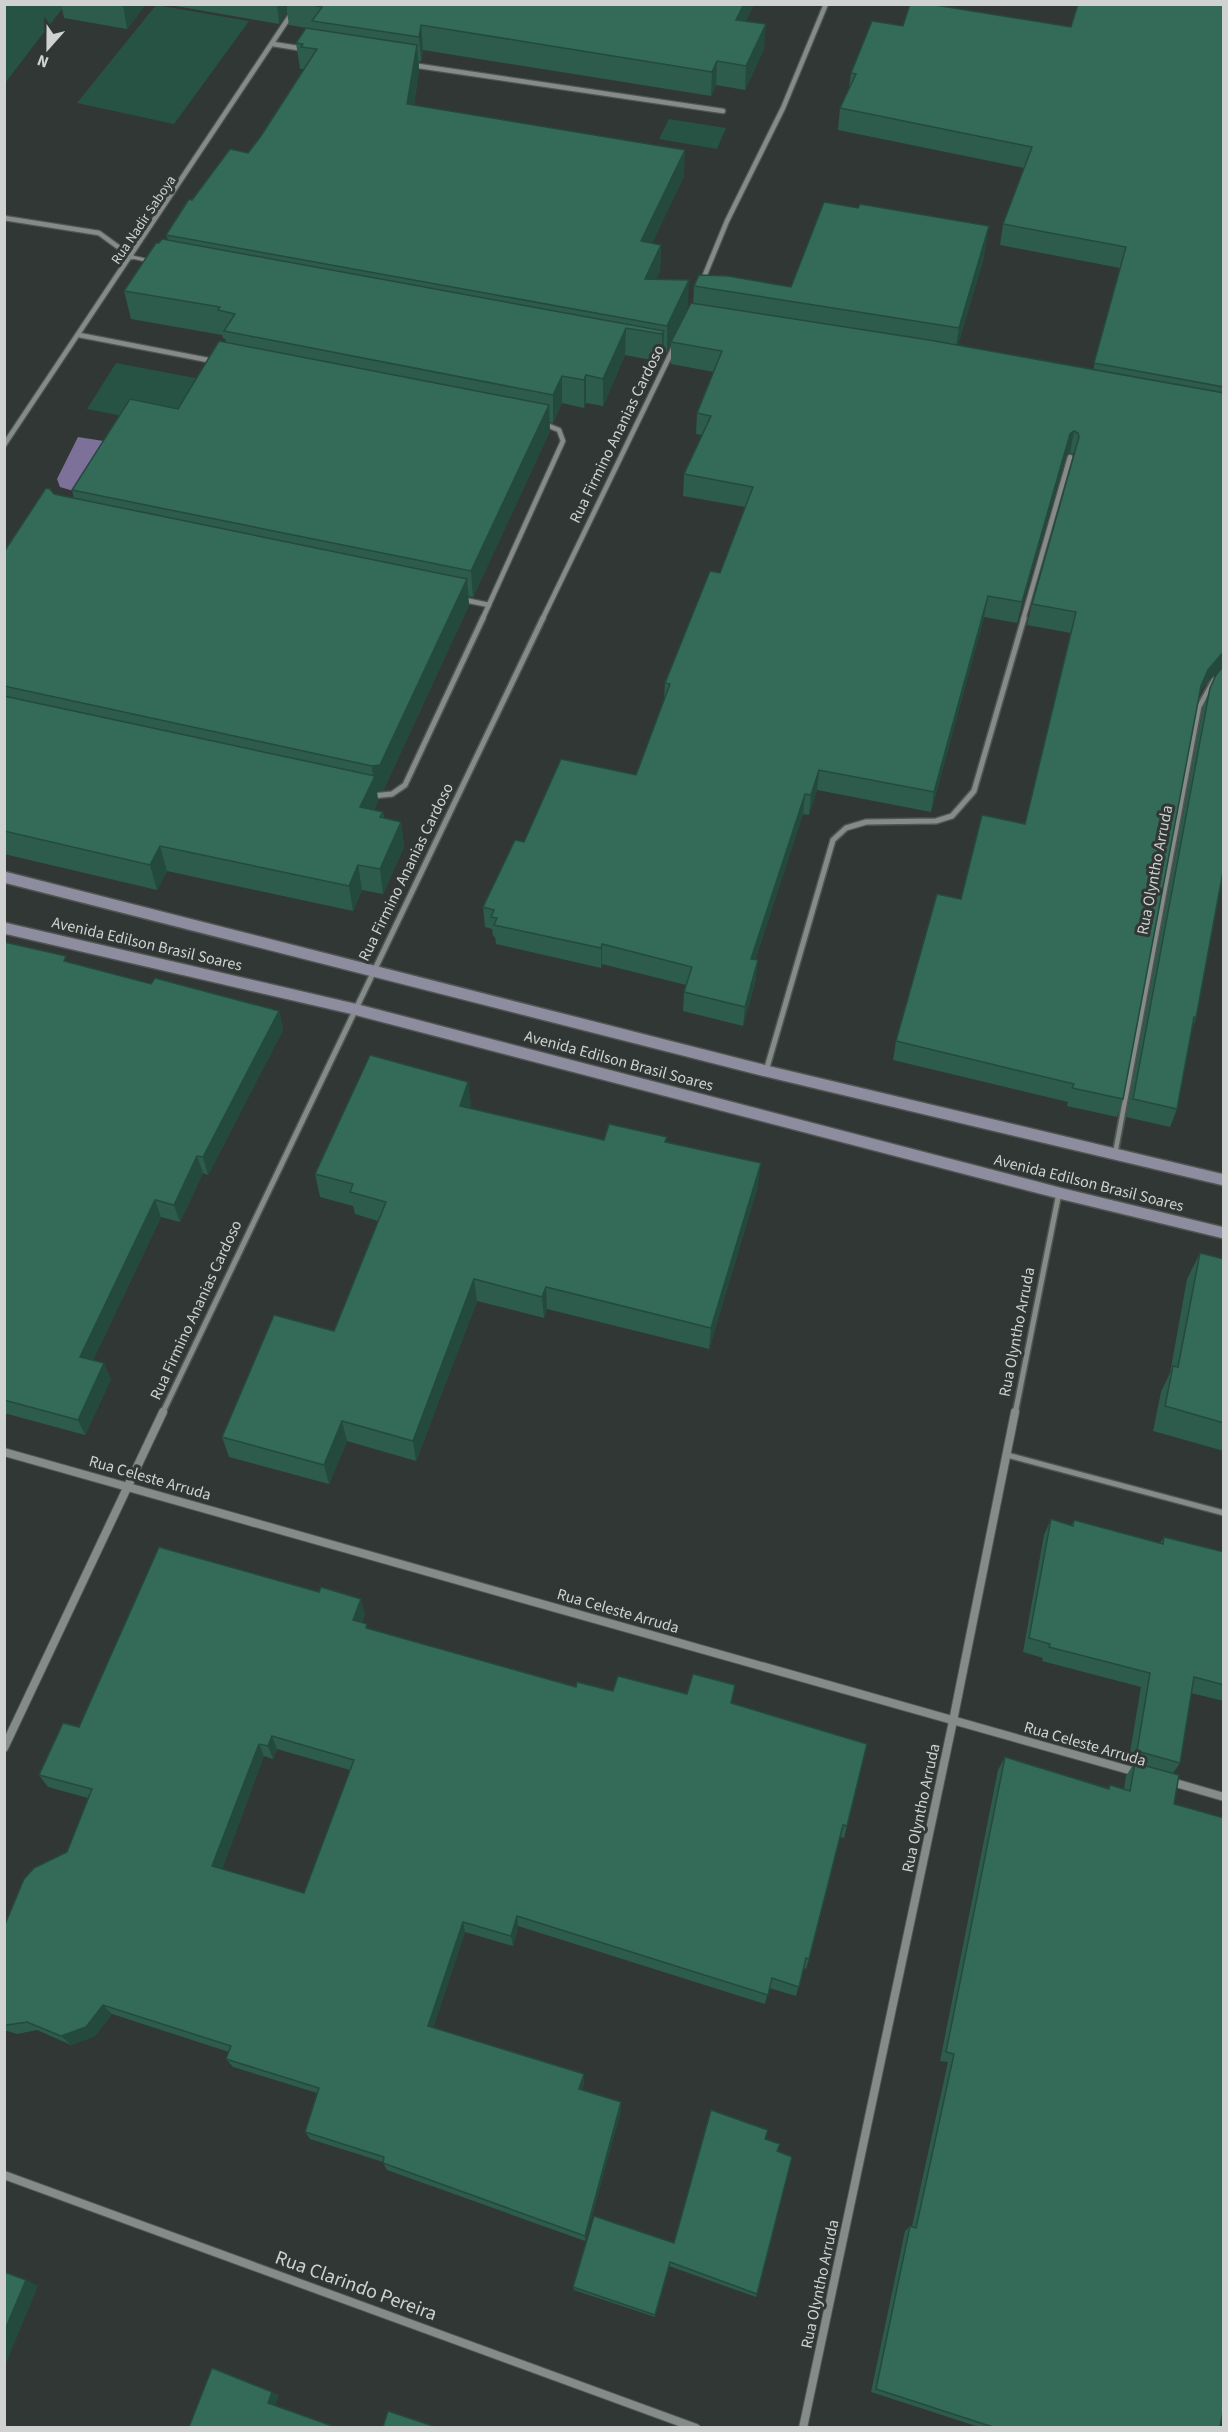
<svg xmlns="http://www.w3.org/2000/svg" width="1228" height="2432" font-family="'Source Sans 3',sans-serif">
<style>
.green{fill:#265344}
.water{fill:#7d719a}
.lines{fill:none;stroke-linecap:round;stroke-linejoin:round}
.lane-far2-casing{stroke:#505552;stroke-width:5}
.lane-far1-casing{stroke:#505552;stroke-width:8}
.lane-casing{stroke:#505552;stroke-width:8}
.street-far2-casing{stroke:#505552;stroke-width:7}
.street-far1-casing{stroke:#505552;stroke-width:8}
.street-casing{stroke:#505552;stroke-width:10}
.secondary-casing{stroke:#505552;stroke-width:14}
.lane-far2{stroke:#848b88;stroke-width:3}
.lane-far1{stroke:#848b88;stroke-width:4.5}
.lane{stroke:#848b88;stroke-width:5}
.street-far2{stroke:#848b88;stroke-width:4.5}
.street-far1{stroke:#848b88;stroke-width:5}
.street{stroke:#848b88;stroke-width:8}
.secondary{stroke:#8e8c9f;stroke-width:11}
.wall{fill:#2d5b4c;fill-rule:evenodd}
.shaded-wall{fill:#244a3e}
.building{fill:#346a58;stroke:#244a3e;stroke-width:1.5;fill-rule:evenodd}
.labels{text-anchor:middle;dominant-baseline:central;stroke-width:6;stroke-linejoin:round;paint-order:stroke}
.far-street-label{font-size:14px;fill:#cfd2d1;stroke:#313735}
.street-label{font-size:16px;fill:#cfd2d1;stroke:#313735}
.near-street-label{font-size:20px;fill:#cfd2d1;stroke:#313735}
</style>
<rect width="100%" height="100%" fill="#313735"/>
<g class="green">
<path d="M5 5H65L5 83Z"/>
<path d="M156 5 249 21 174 124 77 103Z"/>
<path d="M669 119 726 128 717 149 659 139Z"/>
<path d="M116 363 211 381 183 428 87 409Z"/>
</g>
<path class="water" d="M78 437 110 442 77 492 60 487 57 479Z"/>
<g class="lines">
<g class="lane-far2-casing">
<path id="lane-far2" d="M132 257 150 261"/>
</g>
<g class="lane-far1-casing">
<path id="lane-far1" d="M1115 1154 1199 707 1214 680"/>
</g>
<g class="lane-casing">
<path id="lane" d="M1007 1455 1224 1513"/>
</g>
<g class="street-far2-casing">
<g id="street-far2">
<path d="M273 44 304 49"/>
<path d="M412 65 723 111"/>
<path d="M4 218 99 233 132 257"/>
<path d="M702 282 727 221 783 108 826 4"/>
<path d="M79 335 213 361"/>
<path d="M4 445 298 4"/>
<path d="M460 599 489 605"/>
<path d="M482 620 563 441 559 430 544 424"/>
<path d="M542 620 674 347"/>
<path d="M1023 620 1070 457"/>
</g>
</g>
<g class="street-far1-casing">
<g id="street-far1">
<path d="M371 796 392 794 405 785 483 618"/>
<path d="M766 1071 833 840 846 828 866 822 936 821 952 816 974 791 1024 618"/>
<path d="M162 1414 543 618"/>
<path d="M1015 1414 1059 1193"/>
</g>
</g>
<g class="street-casing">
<g id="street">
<path d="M4 1452 1136 1772"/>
<path d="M4 1748 163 1412"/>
<path d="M1172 1782 1224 1797"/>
<path d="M4 2175 696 2428"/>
<path d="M803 2428 953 1721 1015 1412"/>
</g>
</g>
<g class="secondary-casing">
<g id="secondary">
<path d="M4 877 766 1071 1224 1180"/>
<path d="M4 928 354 1009 1059 1193 1224 1233"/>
</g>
</g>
<use href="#lane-far2" class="lane-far2"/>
<use href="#lane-far1" class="lane-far1"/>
<use href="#lane" class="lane"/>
<use href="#street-far2" class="street-far2"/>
<use href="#street-far1" class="street-far1"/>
<use href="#street" class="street"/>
<use href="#secondary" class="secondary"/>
</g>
<g class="wall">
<path d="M61 4H146L127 29 64 18Z"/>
<path d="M164 4H754L746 21 764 49 745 90 716 85 711 96 423 50 421 61H419V70L414 105 684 176 652 243 661 245 660 271 656 279 688 306 667 352 663 351V359L662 362 625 355 603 406 586 403 584 408 562 403 553 423 549 422 550 431 473 597 468 596 469 605 383 791 377 792 378 801 374 810 383 812 384 818 401 822 404 847 383 894 362 890 353 911 167 871 157 890 4 854V552L54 494 74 499 72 490 178 409 226 342 225 339 223 338 222 335 131 319 124 291 159 243 168 240 166 235 192 200 248 153 261 136 304 69H300L296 43 313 29 289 25 287 12 279 24Z"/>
<path d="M1224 4V866L1196 1018 1191 1032 1177 1109 1170 1127 1126 1117 1203 708 1210 688 1223 665 1201 690 1199 695 1123 1099 1117 1117 1067 1106 1068 1102 893 1060 896 1041 961 899 1025 824 1071 633 1027 625 1032 604 1074 455V454L1070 453 1066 456 1017 623 984 617 931 812 817 790 809 815 803 814 755 960 756 979 743 1026 683 1011 684 992 686 985 602 964 601 968 496 944 495 937 493 936 492 929 485 927 483 907 524 842 636 775 664 700 665 683 720 573 745 507 683 496 684 474 702 435 696 434 697 413 714 372 671 364V342L693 303 694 286 791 287 984 257 958 345 1093 370 1120 268 1000 245 1003 224 1024 168 838 130 840 108 849 88 851 73 903 26 1071 27Z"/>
<path d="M4 942 68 962 151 984 279 1011 283 1030 208 1175 203 1173 180 1222 161 1217 93 1360 111 1379 85 1435 4 1413Z"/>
<path d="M468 1082 471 1106 470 1108 604 1140 666 1142 758 1186 709 1349 547 1309 544 1318 477 1301 416 1461 347 1441 329 1484 229 1457 222 1437 334 1331 378 1221 355 1214 353 1206 320 1197 315 1174Z"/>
<path d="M1200 1253 1224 1259V1451L1153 1431 1161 1392 1170 1373 1187 1279Z"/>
<path d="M1051 1519 1071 1526 1074 1520 1160 1543 1164 1537 1224 1552V1701L1191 1693 1180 1763 1173 1773 1174 1804 1220 2427H979L871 2392 905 2231 910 2226H912L948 2062 940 2061 998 1770 1005 1757 1108 1788 1110 1785 1124 1789 1126 1776 1133 1765 1128 1764 1141 1687 1042 1661 1043 1658 1023 1652 1044 1535Z"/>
<path d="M365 1613 362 1622 369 1629 576 1687 613 1691 687 1694 732 1703 847 1826 844 1838 840 1837 809 1959 806 1969 803 1968 796 1996 769 1988 765 2004 518 1926 513 1946 465 1932 433 2028 584 2082 582 2090 621 2110 585 2241 387 2170 383 2163V2162L310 2139 305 2132 317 2093 233 2067 226 2059 229 2052 112 2014 95 2036 71 2045 37 2030 17 2034 4 2030V1927L67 1852 88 1798 48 1787 39 1775 79 1727ZM277 1749 350 1770 304 1893 222 1869 264 1756 273 1759Z"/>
<path d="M765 2139 777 2151 757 2294 756 2297 669 2266 655 2317 574 2290 573 2287 674 2243Z"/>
</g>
<g class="shaded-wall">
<path d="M146 4 127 29 123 5Z"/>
<path d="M277 4H287V12L279 24Z"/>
<path d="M744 4H754L735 44 736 20Z"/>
<path d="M766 24 764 49 745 90 746 66Z"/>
<path d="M421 25 423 50 421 61 419 37Z"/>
<path d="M417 45 419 70 410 130 407 104Z"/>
<path d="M717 61 716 85 711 96 712 72Z"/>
<path d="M685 150 684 176 641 267V241Z"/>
<path d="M989 226 984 257 954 359 959 328Z"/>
<path d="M661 245 660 271 644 305 645 279Z"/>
<path d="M689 280 688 306 667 352V326Z"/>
<path d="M626 328 625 355 603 406V379Z"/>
<path d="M664 331 663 359 662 362V334Z"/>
<path d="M586 375V403L584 408V380Z"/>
<path d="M562 376V403L553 423V395Z"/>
<path d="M549 405 550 431 473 597 471 571Z"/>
<path d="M1074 431 1070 453 1066 456 1017 623 1022 602 1070 434Z"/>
<path d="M467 579 469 605 383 791 377 792 378 801 364 832 360 807 373 779 372 766Z"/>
<path d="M988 596 984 617 931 812 934 792Z"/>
<path d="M1224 651 1223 665 1201 690 1195 706 1201 686 1208 670Z"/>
<path d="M819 770 817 790 809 815 811 795Z"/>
<path d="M805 794 803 814 749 978 751 959Z"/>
<path d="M401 822 404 847 383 894 380 869Z"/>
<path d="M160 846 167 871 157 890 150 865Z"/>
<path d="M358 865 362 890 353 911 349 886Z"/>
<path d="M602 944V964L601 968V948Z"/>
<path d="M758 960 756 979 743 1026 745 1007Z"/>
<path d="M279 1011 283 1030 208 1175 203 1157Z"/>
<path d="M468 1082 471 1106 462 1129 460 1106Z"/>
<path d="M197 1156 203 1173 180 1222 174 1205Z"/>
<path d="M761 1163 758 1186 709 1349 711 1328Z"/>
<path d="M155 1200 161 1217 87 1373 80 1357Z"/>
<path d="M474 1279 477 1301 416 1461 413 1441Z"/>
<path d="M546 1287 547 1309 544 1318 542 1297Z"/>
<path d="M104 1363 111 1379 85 1435 78 1420Z"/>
<path d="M342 1421 347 1441 329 1484 324 1465Z"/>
<path d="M361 1599 365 1613 357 1634 353 1620Z"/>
<path d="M272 1736 277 1749 273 1759 268 1746Z"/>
<path d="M259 1744 264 1756 219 1877 212 1866Z"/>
<path d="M517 1916 518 1926 513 1946 511 1936Z"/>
<path d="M463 1922 465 1932 431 2035 428 2026Z"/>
<path d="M103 2005 112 2014 95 2036 71 2045 61 2036Z"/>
<path d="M584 2074V2082L580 2097 579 2089Z"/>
<path d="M621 2102V2110L585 2241V2236Z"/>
<path d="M26 2280 38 2286 4 2368V2332Z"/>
<path d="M272 2392 279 2395 275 2406 268 2403Z"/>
</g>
<g class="building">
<path d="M308 4H744L736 20 766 24 746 66 717 61 712 72 421 25 419 37 312 21 322 7Z"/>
<path d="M910 4H929L1071 27 1078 4H1224V387L1094 363 1126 247 1003 224 1032 147 840 108 856 74 851 73 872 21 903 26Z"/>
<path d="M306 28 417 45 407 104 685 150 641 241 661 245 645 279 689 280 667 326 166 235 189 199 192 200 230 149 248 153 261 136 317 49 301 47 303 44 296 43Z"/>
<path d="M824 202 858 208 860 204 989 226 959 328 694 286 699 275 728 276 791 287Z"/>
<path d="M162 239 664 331 662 334 626 328 603 379 586 375 584 380 562 376 553 395 224 331 235 314 218 310 220 307 124 291 156 243H159Z"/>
<path d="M691 303 929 340 1224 393V651L1208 670 1201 686 1123 1099 1072 1088 1074 1084 896 1041 937 894 961 899 982 815 1025 824 1076 612 1032 604 1079 437 1078 433 1074 431 1070 434 1022 602 988 596 934 792 819 770 811 795 805 794 751 959 758 960 745 1007 684 992 692 967 602 944 601 948 494 925 497 918 491 917 494 910 483 907 515 840 524 842 561 759 636 775 670 684 665 683 710 571 720 573 753 487 684 474 711 416 697 413 722 351 671 342Z"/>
<path d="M219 341 549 405 471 571 72 490 130 399 178 409Z"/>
<path d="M46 488 50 489 54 494 467 579 380 765 372 766 4 686V552Z"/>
<path d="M1224 665V866L1196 1018 1194 1017 1177 1109 1133 1099 1210 688 1216 675Z"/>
<path d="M4 696 375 776 360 807 383 812 380 817 401 822 380 869 358 865 349 886 160 846 150 865 4 831Z"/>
<path d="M4 942 66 956 64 961 151 984 155 978 279 1011 203 1157 197 1156 174 1205 155 1200 80 1357 104 1363 78 1420 4 1400Z"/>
<path d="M370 1055 468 1082 460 1106 604 1140 609 1124 667 1137 665 1142 761 1163 711 1328 546 1287 542 1297 474 1279 413 1441 342 1421 324 1465 222 1437 274 1315 334 1331 386 1202 350 1192 353 1184 315 1174Z"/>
<path d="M1200 1253 1224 1259V1423L1165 1406 1173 1366 1178 1367Z"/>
<path d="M1051 1519 1073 1526 1074 1520 1163 1544 1164 1537 1224 1552V1685L1194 1677 1180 1763 1137 1751 1150 1673 1049 1647 1050 1644 1029 1638Z"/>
<path d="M159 1547 319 1592 321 1587 361 1599 353 1620 367 1624 366 1628 576 1687 577 1682 613 1691 618 1676 687 1694 693 1674 735 1685 731 1703 867 1744 847 1826 843 1825 809 1959 806 1958 799 1987 772 1978 768 1995 517 1916 511 1936 463 1922 428 2026 584 2074 579 2089 621 2102 585 2236 383 2163 384 2157 305 2132 319 2088 226 2059 231 2046 103 2005 86 2027 61 2036 27 2022 7 2025H4V1927L24 1879 34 1868 67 1852 92 1789 39 1775 63 1723 79 1727ZM272 1736 354 1760 304 1893 212 1866 259 1744 268 1746Z"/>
<path d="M1005 1757 1109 1789 1110 1785 1130 1791 1135 1763 1179 1775 1174 1804 1224 1818V2406L1220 2427H993L876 2389 910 2226 916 2228 954 2054 946 2052Z"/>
<path d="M711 2110 768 2130 765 2139 780 2144 777 2151 792 2157 757 2294 670 2262 655 2315 573 2287 594 2216 674 2243Z"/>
<path d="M4 2272 26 2280 4 2332Z"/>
<path d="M212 2368 272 2392 268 2403 335 2427H189Z"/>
<path d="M388 2411 436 2427H383Z"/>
</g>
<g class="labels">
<g class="far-street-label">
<text transform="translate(144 220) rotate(-56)">Rua Nadir Saboya</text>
</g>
<g class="street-label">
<text transform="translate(617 434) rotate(-64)">Rua Firmino Ananias Cardoso</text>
<text transform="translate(1155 870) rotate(-79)">Rua Olyntho Arruda</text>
<text transform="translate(406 872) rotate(-64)">Rua Firmino Ananias Cardoso</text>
<text transform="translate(147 944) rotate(13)">Avenida Edilson Brasil Soares</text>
<text transform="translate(619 1061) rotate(15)">Avenida Edilson Brasil Soares</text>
<text transform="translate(1089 1183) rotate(14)">Avenida Edilson Brasil Soares</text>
<text transform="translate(196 1310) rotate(-65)">Rua Firmino Ananias Cardoso</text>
<text transform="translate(1017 1332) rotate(-79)">Rua Olyntho Arruda</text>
<text transform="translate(150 1478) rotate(16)">Rua Celeste Arruda</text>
<text transform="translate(618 1611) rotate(16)">Rua Celeste Arruda</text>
<text transform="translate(1085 1744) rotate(16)">Rua Celeste Arruda</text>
<text transform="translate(921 1808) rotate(-78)">Rua Olyntho Arruda</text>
<text transform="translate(820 2284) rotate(-78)">Rua Olyntho Arruda</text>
</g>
<g class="near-street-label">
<text transform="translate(356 2286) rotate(20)">Rua Clarindo Pereira</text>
</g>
</g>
<rect width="1228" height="2432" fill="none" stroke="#cfd2d1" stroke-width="12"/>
<g transform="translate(48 48) rotate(201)" stroke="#313735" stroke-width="4.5" paint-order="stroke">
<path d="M0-4.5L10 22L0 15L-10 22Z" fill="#cfd2d1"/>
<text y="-9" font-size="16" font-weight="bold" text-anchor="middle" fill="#cfd2d1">N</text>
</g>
</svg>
